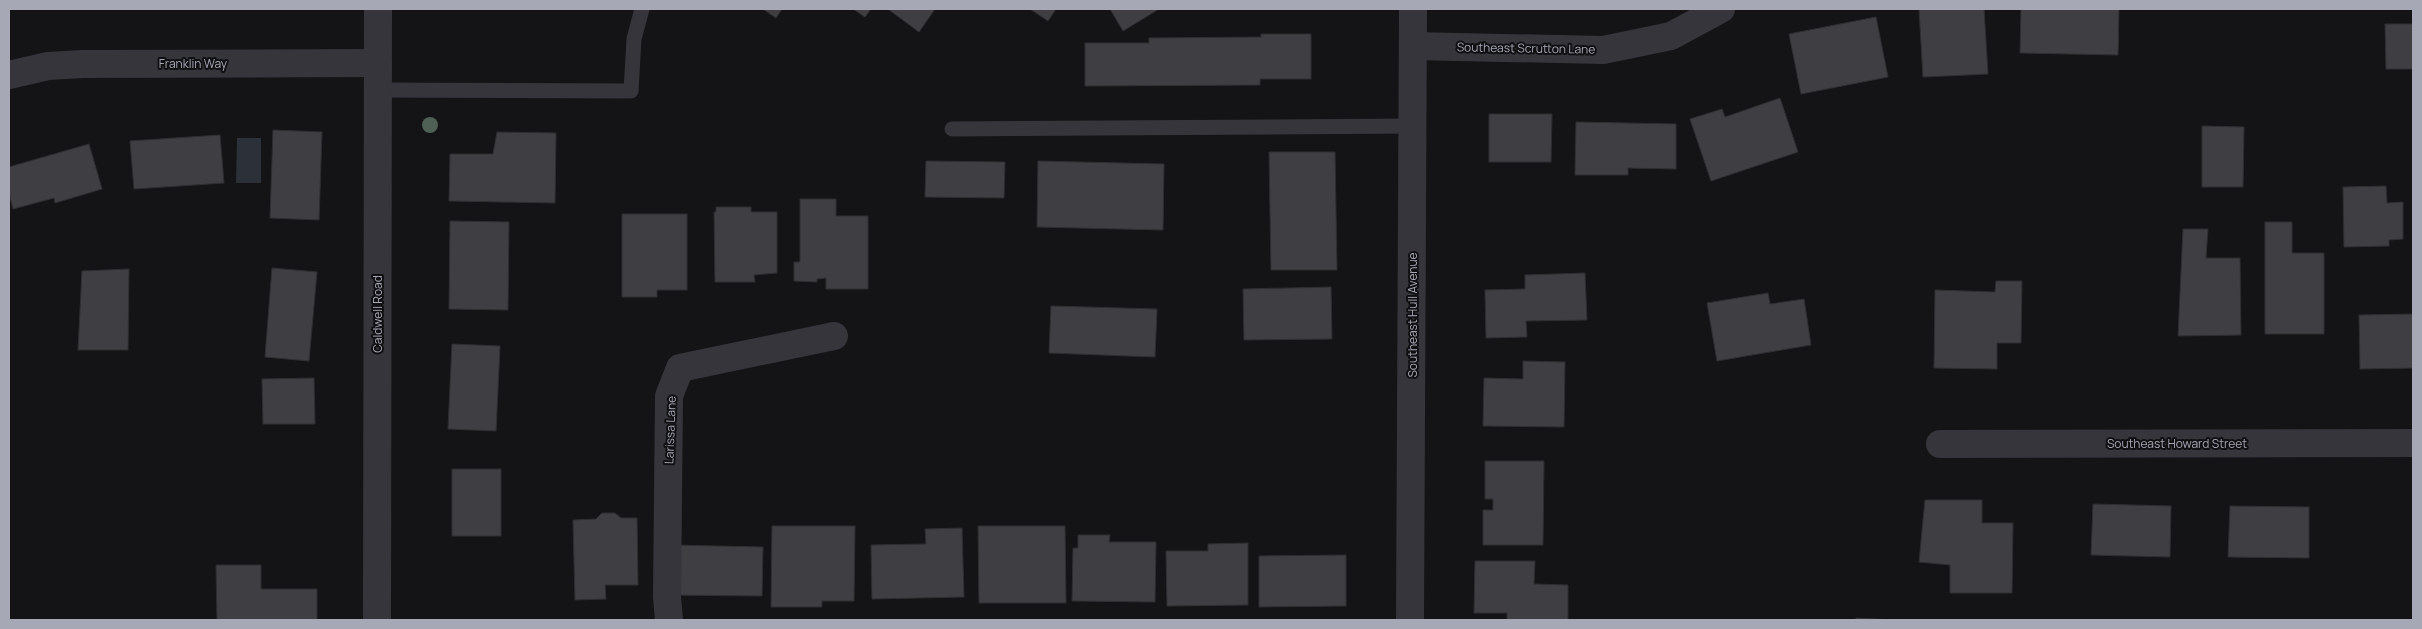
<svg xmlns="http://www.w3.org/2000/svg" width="2422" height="629" font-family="Manrope,sans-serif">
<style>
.water{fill:#2b3039}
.building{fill:#3f3e43;stroke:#2f2e32}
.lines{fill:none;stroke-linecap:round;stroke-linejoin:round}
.service{stroke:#35353b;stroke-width:15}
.minor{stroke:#35353b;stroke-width:28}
.tree{fill:#4e6154}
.labels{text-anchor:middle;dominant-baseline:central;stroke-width:4;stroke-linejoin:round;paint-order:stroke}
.street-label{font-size:12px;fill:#a6a8b6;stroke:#100f11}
</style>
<rect width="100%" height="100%" fill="#141416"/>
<path class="water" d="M237 138H261V183H236Z"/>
<g class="building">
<path d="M763 9H782L776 18Z"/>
<path d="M853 9H871L865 17Z"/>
<path d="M888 9H935L919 32Z"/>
<path d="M1030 9H1056L1048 21Z"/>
<path d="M1110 9H1159L1123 31Z"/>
<path d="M1919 9H1984L1988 74 1923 77Z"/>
<path d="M2021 9H2119L2118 55 2020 53Z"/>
<path d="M1876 17 1888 77 1801 94 1789 34Z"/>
<path d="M2385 24H2413V69H2386Z"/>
<path d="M1261 34H1311V79H1260V85L1085 86V43H1149V38L1261 37Z"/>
<path d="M1780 98 1798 152 1711 181 1690 119 1722 109 1725 117Z"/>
<path d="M1489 114H1552L1551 162H1489Z"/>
<path d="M1576 122 1676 124V169L1628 168V175H1575Z"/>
<path d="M2202 126 2244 127 2243 187H2202Z"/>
<path d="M273 130 322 132 319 220 270 218Z"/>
<path d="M497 132 556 133 555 203 449 201 450 154H493Z"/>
<path d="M220 135 224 183 134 189 130 141Z"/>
<path d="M89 144 102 189 55 203 54 198 13 209 9 193V167Z"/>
<path d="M1269 152H1335L1337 270H1271Z"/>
<path d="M926 161 1005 162 1004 198 925 197Z"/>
<path d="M1038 161 1164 164 1163 230 1037 227Z"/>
<path d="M2386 186 2387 203 2403 202V239L2389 240V246L2344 247 2343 187Z"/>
<path d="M800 199H836V216H868V289H826V278L817 279V282L794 281V262H800Z"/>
<path d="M716 207H751V212H777V273L754 275 755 282H715L714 212H716Z"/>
<path d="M622 214H687V290H657V297H622Z"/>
<path d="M450 221 509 222 508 310 449 309Z"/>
<path d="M2265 222H2292V253H2324V334H2265Z"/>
<path d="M2183 229H2208L2206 258H2240L2241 335 2178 336Z"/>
<path d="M272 268 317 272 309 361 265 357Z"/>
<path d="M129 269 128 350H78L82 271Z"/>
<path d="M1585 273 1587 320 1526 321 1527 337 1486 338 1485 290 1525 289V275Z"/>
<path d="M1996 281H2022L2021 343H1997V369L1934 368 1935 290 1995 292Z"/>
<path d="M1331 287 1332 339 1244 340 1243 289Z"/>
<path d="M1768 293 1770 304 1804 299 1811 345 1717 361 1707 303Z"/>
<path d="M1051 306 1157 309 1155 357 1049 353Z"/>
<path d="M2413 314V368L2360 369 2359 315Z"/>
<path d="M452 344 500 346 496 431 448 429Z"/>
<path d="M1523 361 1565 362 1564 427 1483 426 1484 378 1523 379Z"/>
<path d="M314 378 315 424H263L262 379Z"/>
<path d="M1485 461H1544L1543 545H1483V510H1493V499H1485Z"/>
<rect x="452" y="469" width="49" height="67"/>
<path d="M1925 500H1982V523H2013L2012 593H1950V565L1919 562Z"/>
<path d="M2093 504 2171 506 2170 557 2091 555Z"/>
<path d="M2230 506 2309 507V558L2228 557Z"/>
<path d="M602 513H615L621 518H637L638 585H605L606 599 575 600 573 520 596 519Z"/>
<path d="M772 526H855L854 601H822V607H771Z"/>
<path d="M978 526H1065L1066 603H979Z"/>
<path d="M962 528 964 597 872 599 871 545 926 544 925 529Z"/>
<path d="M1078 535H1110L1109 542H1156L1155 602 1072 601 1073 548H1078Z"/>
<path d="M1248 543V605L1167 606 1166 551H1208V544Z"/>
<path d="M671 545 763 547 762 596 670 595Z"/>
<path d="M1346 555V606L1259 607V556Z"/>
<path d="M1475 561H1535L1534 584 1568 585V620H1507V613H1474Z"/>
<path d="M216 565H261V589H317V620H217Z"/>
<path d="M1856 618 1894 620H1856Z"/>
</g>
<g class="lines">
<g class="service">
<path d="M378 90 631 91 634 39 642 9"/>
<path d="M952 129 1413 126"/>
</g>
<g class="minor">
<path d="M1413 46 1603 50 1671 36 1721 9"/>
<path d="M9 75 48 66 83 64 378 63"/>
<path d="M1940 444 2413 443"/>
<path d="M377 620 378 9"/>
<path d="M669 620 667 597 669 396 680 368 834 336"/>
<path d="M1410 620 1413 9"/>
</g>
</g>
<circle class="tree" cx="430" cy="125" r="8"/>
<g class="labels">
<g class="street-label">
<text transform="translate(1526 48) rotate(1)">Southeast Scrutton Lane</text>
<text x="193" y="63">Franklin Way</text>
<text transform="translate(377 314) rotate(-90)">Caldwell Road</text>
<text transform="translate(1412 315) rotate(-90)">Southeast Hull Avenue</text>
<text transform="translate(670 430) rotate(-88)">Larissa Lane</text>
<text x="2177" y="443">Southeast Howard Street</text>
</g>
</g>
<rect width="2422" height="629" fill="none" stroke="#a6a8b6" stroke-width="20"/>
</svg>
